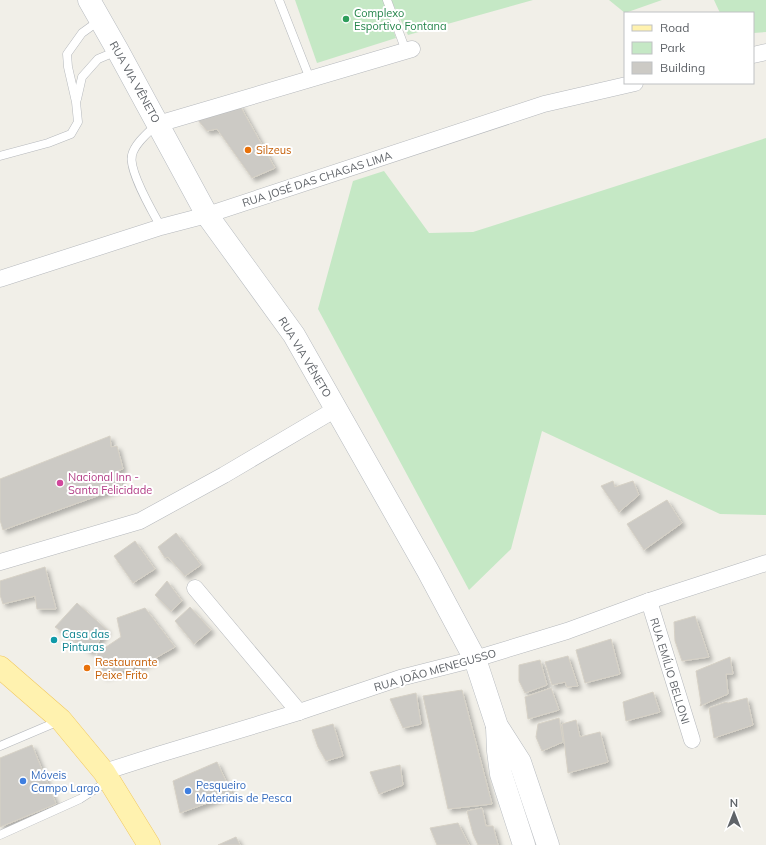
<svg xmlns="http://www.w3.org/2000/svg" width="766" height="845" font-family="Mulish,sans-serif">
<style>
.green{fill:#c5e8c5}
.building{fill:#cccac5;stroke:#d6d1c6;filter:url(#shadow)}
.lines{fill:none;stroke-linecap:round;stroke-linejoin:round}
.service-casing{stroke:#b5b8bc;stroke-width:9}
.minor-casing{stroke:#b5b8bc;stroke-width:17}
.secondary-casing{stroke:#b6babf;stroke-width:23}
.primary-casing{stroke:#f2c960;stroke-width:23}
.service{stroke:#fff;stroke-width:8}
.minor{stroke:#fff;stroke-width:16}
.secondary{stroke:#fff;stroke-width:22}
.primary{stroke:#fff2af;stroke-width:22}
.leisure-dot{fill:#2e9e5b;stroke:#fff;stroke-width:1.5}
.food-dot{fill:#e8710a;stroke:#fff;stroke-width:1.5}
.hotel-dot{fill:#d1479c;stroke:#fff;stroke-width:1.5}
.culture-dot{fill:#0f9aa8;stroke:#fff;stroke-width:1.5}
.shop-dot{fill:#3f7fe0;stroke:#fff;stroke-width:1.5}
.labels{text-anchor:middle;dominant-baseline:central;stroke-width:4;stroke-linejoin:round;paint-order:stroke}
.leisure-label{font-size:11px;fill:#27864d;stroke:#fff;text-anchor:start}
.street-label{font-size:11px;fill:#5f6368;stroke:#fff}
.food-label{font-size:11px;fill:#c56008;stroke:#fff;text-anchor:start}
.hotel-label{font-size:11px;fill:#b23c85;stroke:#fff;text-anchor:start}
.culture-label{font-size:11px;fill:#0d838f;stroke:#fff;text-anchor:start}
.shop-label{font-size:11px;fill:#366cbe;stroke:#fff;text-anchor:start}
</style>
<defs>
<filter id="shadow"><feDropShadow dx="3.5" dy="3.5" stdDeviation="2" flood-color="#0004"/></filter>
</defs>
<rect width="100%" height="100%" fill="#f1efe8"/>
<g class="green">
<path d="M295 0H383L396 38 317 63Z"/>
<path d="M391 0H533L408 35Z"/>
<path d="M609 0H662L625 13Z"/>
<path d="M714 0H766V32L753 33V13H720Z"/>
<path d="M766 138V515L720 514 542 431 511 549 469 590 318 309 353 181 384 171 429 233 473 232Z"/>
</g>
<g class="building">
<path d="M239 104 275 168 252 178 217 129 207 131 197 119Z"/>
<path d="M110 436 111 447 117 446 123 469 117 471 122 487 3 530 0 520V479Z"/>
<path d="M613 481 615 487 633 481 639 495 619 512 601 486Z"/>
<path d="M667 500 682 523 644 550 627 524Z"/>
<path d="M176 533 201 565 185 576 168 557 165 558 158 547Z"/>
<path d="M135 541 155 569 133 583 114 556Z"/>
<path d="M45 567 56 609H37L35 596 3 604 0 595V581Z"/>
<path d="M167 581 182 601 171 611 155 595Z"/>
<path d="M77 603 107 630 91 652 55 627Z"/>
<path d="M190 607 211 630 194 644 175 621Z"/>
<path d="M145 608 175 647 143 665 103 676 97 653 121 637 117 618Z"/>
<path d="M695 616 709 657 682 661 675 641 674 622Z"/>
<path d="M611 639 620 674 585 683 576 650Z"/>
<path d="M568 656 578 686 567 687 565 682 552 685 545 662Z"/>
<path d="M730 657 733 674H726L728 694 700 706 701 703 696 671Z"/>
<path d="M540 660 547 685 525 693 519 681V665Z"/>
<path d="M551 688 559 710 528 719 525 697Z"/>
<path d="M462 690 492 804 448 809 423 696Z"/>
<path d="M653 692 660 712 626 721 623 702Z"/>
<path d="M416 693 421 724 403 728 390 699Z"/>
<path d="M747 698 753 725 714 738 709 708 726 702 728 703Z"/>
<path d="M559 718 563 742 542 751 536 737 538 724Z"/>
<path d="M576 720 580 737 600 732 608 762 568 773 562 724Z"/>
<path d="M333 724 343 756 326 761 318 747 312 730Z"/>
<path d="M32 745 56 804 0 827V758Z"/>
<path d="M217 762 232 794 180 813 173 781Z"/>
<path d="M400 765 403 785 379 794 370 772Z"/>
<path d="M482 808 486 826H493L498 845H478L473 834 467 811Z"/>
<path d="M458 823 469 845H437L430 828Z"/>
<path d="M236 837 240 845H218Z"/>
</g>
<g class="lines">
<g class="service-casing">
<g id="service">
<path d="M279 0 310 79"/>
<path d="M387 0 406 51"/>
<path d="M77 99 82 77 98 59 117 51"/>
<path d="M157 124C149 132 135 143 132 155 128 170 153 213 161 227"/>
<path d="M0 156 48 143 71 134 78 122 76 102 68 67 67 54 82 33 100 20"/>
<path d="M0 746 59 721"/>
<path d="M0 835 80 799 108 781"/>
</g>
</g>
<g class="minor-casing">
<g id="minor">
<path d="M753 55 766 52"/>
<path d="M158 124 412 49"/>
<path d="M0 279 161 227 207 215 544 104 635 83"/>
<path d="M0 562 140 521 224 475 336 409"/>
<path d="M195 588 299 712"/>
<path d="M649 601 692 740"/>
<path d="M104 772 157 755 299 712 400 678 475 659 567 631 649 601 766 563"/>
</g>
</g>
<g class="secondary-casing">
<g id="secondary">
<path d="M89 0 118 51 207 215 294 335 428 571 475 659 497 726 520 762 548 845"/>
<path d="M497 727 498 751 501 774 524 845"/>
</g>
</g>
<g class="primary-casing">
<path id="primary" d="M0 667 61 720 104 772 149 845"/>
</g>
<use href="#service" class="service"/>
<use href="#minor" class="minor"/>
<use href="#secondary" class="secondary"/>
<use href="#primary" class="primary"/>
</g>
<circle class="leisure-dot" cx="346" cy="19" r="4"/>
<g class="food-dot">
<circle cx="248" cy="150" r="4"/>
<circle cx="87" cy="668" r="4"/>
</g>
<circle class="hotel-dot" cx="60" cy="483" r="4"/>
<circle class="culture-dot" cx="54" cy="640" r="4"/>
<g class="shop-dot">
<circle cx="23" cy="781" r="4"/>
<circle cx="188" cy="791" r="4"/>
</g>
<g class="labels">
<g class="leisure-label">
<text x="354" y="13">Complexo<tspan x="354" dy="13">Esportivo Fontana</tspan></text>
</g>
<g class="street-label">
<text transform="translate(135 82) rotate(61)">RUA VIA VÊNETO</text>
<text transform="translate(317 179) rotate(-18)">RUA JOSÉ DAS CHAGAS LIMA</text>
<text transform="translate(305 357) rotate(59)">RUA VIA VÊNETO</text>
<text transform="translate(435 670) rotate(-16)">RUA JOÃO MENEGUSSO</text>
<text transform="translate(670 671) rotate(73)">RUA EMÍLIO BELLONI</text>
</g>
<g class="food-label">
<text x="256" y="150">Silzeus</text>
<text x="95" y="662">Restaurante<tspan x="95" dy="13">Peixe Frito</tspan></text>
</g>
<g class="hotel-label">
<text x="68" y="477">Nacional Inn -<tspan x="68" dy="13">Santa Felicidade</tspan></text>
</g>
<g class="culture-label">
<text x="62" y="634">Casa das<tspan x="62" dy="13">Pinturas</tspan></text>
</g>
<g class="shop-label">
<text x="31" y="775">Móveis<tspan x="31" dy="13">Campo Largo</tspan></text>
<text x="196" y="785">Pesqueiro<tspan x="196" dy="13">Materiais de Pesca</tspan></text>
</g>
</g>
<rect x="624" y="12" width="130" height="72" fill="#ffffff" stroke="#bfc1c3"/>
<rect x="632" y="25" width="20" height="6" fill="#fff2af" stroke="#bfc1c3"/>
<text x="660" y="32" font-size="12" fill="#5f6368">Road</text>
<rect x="632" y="42" width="20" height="12" fill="#c5e8c5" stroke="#bfc1c3"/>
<text x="660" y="52" font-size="12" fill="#5f6368">Park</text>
<rect x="632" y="62" width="20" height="12" fill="#cccac5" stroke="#bfc1c3"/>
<text x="660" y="72" font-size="12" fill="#5f6368">Building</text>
<g transform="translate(734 813)" stroke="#ffffff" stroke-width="3" paint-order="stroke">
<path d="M0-3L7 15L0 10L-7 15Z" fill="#5f6368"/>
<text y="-6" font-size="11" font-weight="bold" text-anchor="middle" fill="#5f6368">N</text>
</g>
</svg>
